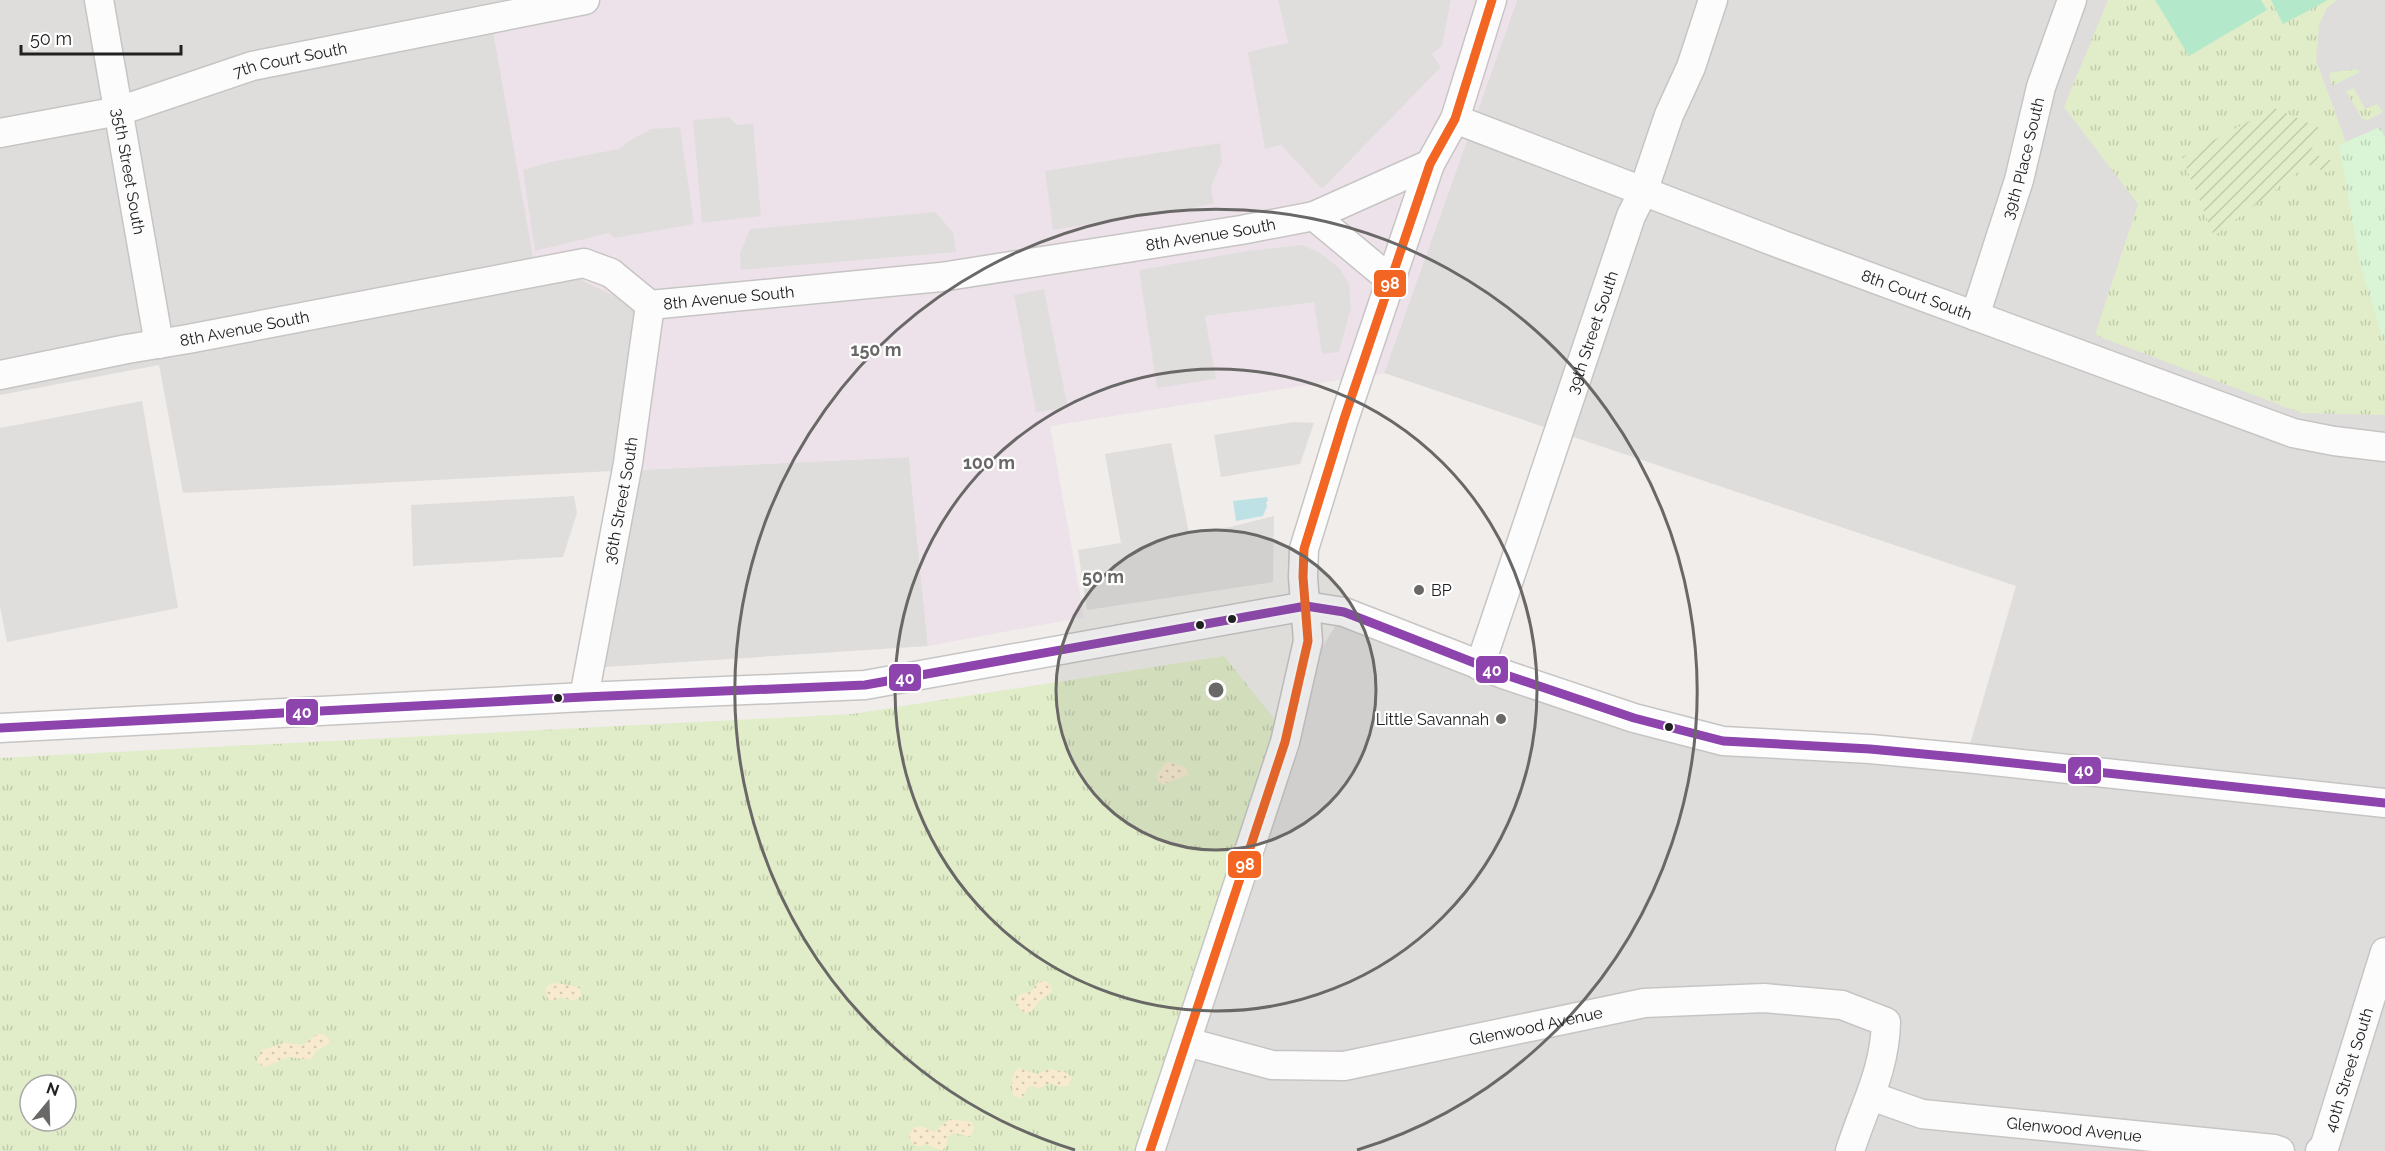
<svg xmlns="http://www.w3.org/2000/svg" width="2385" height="1151" font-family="Raleway,sans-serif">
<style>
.residential{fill:#dfdddb}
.industrial{fill:#ede2ea}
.grass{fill:url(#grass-tufts);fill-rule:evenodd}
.sand{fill:url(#sand-dots)}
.park{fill:url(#park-tufts)}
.garden{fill:url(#garden-furrows)}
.pitch{fill:#b4e8cb}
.parking{fill:#e0dedd}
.water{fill:#bde1e4}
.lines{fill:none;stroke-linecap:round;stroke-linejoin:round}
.minor-casing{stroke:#c7c5c4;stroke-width:31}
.minor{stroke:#fdfcfc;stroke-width:28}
.bus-1-casing{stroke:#fff;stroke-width:14}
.bus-2-casing{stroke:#fff;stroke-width:14}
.bus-1{stroke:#8e44ad;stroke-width:9}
.bus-2{stroke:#f26522;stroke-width:9}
.ring{fill:none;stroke:#696867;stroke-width:3}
.poi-dot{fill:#696867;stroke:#fff;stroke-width:2}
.bus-dot{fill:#212121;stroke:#fff;stroke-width:2}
.labels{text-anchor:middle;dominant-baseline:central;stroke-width:4.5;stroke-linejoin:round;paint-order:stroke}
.street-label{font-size:16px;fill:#212121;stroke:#fff}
.poi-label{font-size:16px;fill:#212121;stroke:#fff;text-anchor:start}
.centre{fill:#696867;stroke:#fff;stroke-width:3}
.ring-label{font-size:18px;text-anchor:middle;font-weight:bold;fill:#696867;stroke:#fff;stroke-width:4.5;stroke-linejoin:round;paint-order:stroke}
.line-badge{stroke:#fff;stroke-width:2}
.badge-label{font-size:16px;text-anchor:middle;font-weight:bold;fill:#fff}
</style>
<defs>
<pattern id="grass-tufts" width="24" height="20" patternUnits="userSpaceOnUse" patternTransform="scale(1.5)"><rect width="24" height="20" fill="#e1edc8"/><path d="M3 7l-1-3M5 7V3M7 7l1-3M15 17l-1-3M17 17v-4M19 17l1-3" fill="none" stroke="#c1cbac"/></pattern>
<pattern id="sand-dots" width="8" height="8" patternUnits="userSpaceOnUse" patternTransform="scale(1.5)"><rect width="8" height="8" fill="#f8eacf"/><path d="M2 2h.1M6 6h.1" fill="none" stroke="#d4c8b1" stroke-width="1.8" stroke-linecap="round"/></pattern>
<pattern id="park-tufts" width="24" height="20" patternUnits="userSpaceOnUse" patternTransform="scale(1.5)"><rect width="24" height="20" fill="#daf5d6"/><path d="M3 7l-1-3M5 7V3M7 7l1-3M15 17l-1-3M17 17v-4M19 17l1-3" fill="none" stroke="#bbd2b7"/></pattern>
<pattern id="garden-furrows" width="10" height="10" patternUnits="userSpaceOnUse" patternTransform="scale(1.5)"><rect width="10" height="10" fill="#e1edc8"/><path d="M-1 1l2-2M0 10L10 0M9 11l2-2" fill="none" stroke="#c1cbac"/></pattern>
</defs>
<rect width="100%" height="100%" fill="#f0edea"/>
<g class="residential">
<path d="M0 0H584L639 308 614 471 909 457 928 646 574 669 613 471 183 493 159 365 0 395Z"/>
<path d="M1517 0H2385V1151H1137L1276 721 1344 612 1634 718 1966 758 2016 586 1384 373Z"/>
</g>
<path class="industrial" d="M584 0H1517L1384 373 1050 426 1084 617 928 646 909 457 614 471 639 308 533 257 493 31Z"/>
<g class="grass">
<path d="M2108 0H2337L2327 8 2319 25 2316 60 2359 178 2366 282 2385 343V415L2301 413 2095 335 2138 204 2064 107Z"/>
<path d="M2355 69 2360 72 2332 86 2329 73Z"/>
<path d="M2354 88 2365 109 2377 104 2383 112 2368 120 2362 119 2346 91Z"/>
<path d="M1224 656 1276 721 1137 1151H0V758L852 714ZM30 1085H66V1121H30Z"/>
</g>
<g class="sand">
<path d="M1169 762 1185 767 1188 775 1163 784 1158 781 1157 774 1165 764Z"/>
<path d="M1045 981 1051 985 1052 992 1039 1001 1032 1011 1025 1013 1016 1005C1016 991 1023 995 1032 991L1038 982Z"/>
<path d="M556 983 580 987 581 996 574 1001 561 997 553 1001 549 1000C546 995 544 991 548 985Z"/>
<path d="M317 1034H323L329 1038V1044L317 1050 311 1060 289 1057 265 1067 257 1062 261 1050 284 1043 303 1045Z"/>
<path d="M1018 1068 1038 1074 1049 1069 1056 1070 1067 1073 1072 1078 1069 1085 1062 1087 1050 1083 1040 1088 1030 1086 1021 1099 1013 1095C1011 1086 1011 1075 1018 1068Z"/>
<path d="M950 1119 972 1122 974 1130 970 1137 955 1133 948 1136 946 1147 942 1151 926 1144C916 1149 911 1146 909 1134L915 1127H924L934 1132Z"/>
</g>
<path class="park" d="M2380 127 2385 138V345L2360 264 2339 145Z"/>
<path class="garden" d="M2274 108 2320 128 2310 153 2333 161 2329 173 2306 164 2302 169 2214 236 2182 157Z"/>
<g class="pitch">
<path d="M2155 0H2261L2267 10 2189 56Z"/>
<path d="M2271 0H2328L2283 24Z"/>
</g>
<g class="parking">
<path d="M1278 0H1451L1442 46 1432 54 1441 67 1322 189 1281 145 1265 149 1248 52 1288 43Z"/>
<path d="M729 117 737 125 753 123 761 216 702 223 693 120Z"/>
<path d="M680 127 694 224 615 238 609 233 535 251 523 170 550 162 619 149 629 141 651 129Z"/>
<path d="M1220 143 1222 161 1211 187 1214 204 1053 230 1045 171Z"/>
<path d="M935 212 953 232 956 252 741 270 740 253 750 229Z"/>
<path d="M1301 245 1319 252 1339 268 1349 283 1351 308 1339 352 1322 354 1314 302 1205 316 1216 379 1157 388 1139 270 1247 251Z"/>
<path d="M1044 289 1068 408 1036 412 1014 295Z"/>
<path d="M142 401 178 608 7 642 0 606V428Z"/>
<path d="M1294 422 1314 423 1300 464 1221 477 1214 435Z"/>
<path d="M1171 443 1189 533 1230 527 1274 516 1273 582 1087 610 1078 550 1121 543 1105 454Z"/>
<path d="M574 496 577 513 563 557 413 566 411 505Z"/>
</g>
<path class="water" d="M1267 497 1268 501 1266 502 1267 506 1263 516 1236 521 1233 501Z"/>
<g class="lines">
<g class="minor-casing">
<g id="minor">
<path id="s1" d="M99 0 159 344"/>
<path id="s2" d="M1455 119 1783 245 2293 433 2334 441 2385 447"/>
<path id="s3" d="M0 133 119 111 252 66 585 0"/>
<path d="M1314 216 1392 281"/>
<path id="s4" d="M1975 316 2019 180 2041 87 2072 0"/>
<path id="s5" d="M0 375 127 349 188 339 584 263 611 273 650 305 941 277 1241 230 1314 216 1430 164"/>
<path id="s6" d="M1480 666 1631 216 1643 192 1669 115 1691 67 1713 0"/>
<path id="s7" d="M584 697 628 463 650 305"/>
<path d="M0 728 584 697 865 685 1306 606 1344 612 1503 674 1634 718 1723 741 1870 749 1966 758 2385 803"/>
<path id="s8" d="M1187 1042 1272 1065 1344 1066 1644 1003 1764 998 1842 1005 1886 1022C1885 1071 1864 1106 1850 1151"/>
<path id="s9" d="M1871 1096 1922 1114 2274 1149 2280 1151"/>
<path d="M1150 1151 1285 742 1308 641 1303 577 1304 549 1344 419 1430 164 1455 119 1492 0"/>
<path id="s10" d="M2320 1151 2324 1148 2385 952"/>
</g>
</g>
<use href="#minor" class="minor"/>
<g class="bus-1-casing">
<path id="bus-1" d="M0 728 584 697 865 685 1306 606 1344 612 1503 674 1634 718 1723 741 1870 749 1966 758 2385 803"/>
</g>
<g class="bus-2-casing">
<path id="bus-2" d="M1150 1151 1285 742 1308 641 1303 577 1304 549 1344 419 1430 164 1455 119 1492 0"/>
</g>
<use href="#bus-1" class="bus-1"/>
<use href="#bus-2" class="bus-2"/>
</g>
<circle cx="1216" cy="690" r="160" fill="#696867" fill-opacity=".12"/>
<g class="ring">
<circle cx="1216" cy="690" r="160"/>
<circle cx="1216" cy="690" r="321"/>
<path d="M1075 1150A481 481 0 1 1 1357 1150"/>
</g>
<g class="poi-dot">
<circle cx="1419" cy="590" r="6"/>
<circle cx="1501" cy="719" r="6"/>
</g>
<g class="bus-dot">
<circle cx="1232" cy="619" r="5"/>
<circle cx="1200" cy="625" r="5"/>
<circle cx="558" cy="698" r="5"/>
<circle cx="1669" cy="727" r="5"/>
</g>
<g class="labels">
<g class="street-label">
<text stroke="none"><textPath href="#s3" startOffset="300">7th Court South</textPath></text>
<text stroke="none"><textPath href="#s4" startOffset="165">39th Place South</textPath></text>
<text stroke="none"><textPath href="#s1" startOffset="174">35th Street South</textPath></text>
<text stroke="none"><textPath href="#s5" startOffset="1239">8th Avenue South</textPath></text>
<text stroke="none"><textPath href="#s2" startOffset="494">8th Court South</textPath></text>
<text stroke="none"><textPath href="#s5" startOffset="753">8th Avenue South</textPath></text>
<text stroke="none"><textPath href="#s5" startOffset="249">8th Avenue South</textPath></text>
<text stroke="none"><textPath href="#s6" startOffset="352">39th Street South</textPath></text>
<text stroke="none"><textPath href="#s7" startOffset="200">36th Street South</textPath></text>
<text stroke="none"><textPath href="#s8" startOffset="356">Glenwood Avenue</textPath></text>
<text stroke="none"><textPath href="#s10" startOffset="87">40th Street South</textPath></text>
<text stroke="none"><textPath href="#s9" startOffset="207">Glenwood Avenue</textPath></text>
</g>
<g class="poi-label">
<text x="1431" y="590">BP</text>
<text x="1489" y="719" text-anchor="end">Little Savannah</text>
</g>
</g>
<circle cx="1216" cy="690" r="9" class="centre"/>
<g class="ring-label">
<text x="876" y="356">150 m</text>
<text x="989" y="469">100 m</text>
<text x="1103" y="583">50 m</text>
</g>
<g class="line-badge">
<rect x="1373" y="269" width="34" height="29" rx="6" fill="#f26522"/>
<rect x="1475" y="655" width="34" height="29" rx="6" fill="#8e44ad"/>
<rect x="888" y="663" width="34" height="29" rx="6" fill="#8e44ad"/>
<rect x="285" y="698" width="34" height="28" rx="6" fill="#8e44ad"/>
<rect x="2067" y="756" width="35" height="29" rx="6" fill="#8e44ad"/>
<rect x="1227" y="850" width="35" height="29" rx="6" fill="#f26522"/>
</g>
<g class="badge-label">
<text x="1390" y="289">98</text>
<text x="1492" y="676">40</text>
<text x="905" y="684">40</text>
<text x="302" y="718">40</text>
<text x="2084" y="776">40</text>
<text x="1245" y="870">98</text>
</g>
<g transform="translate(48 1103) rotate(19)"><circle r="28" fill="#ffffff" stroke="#a6a6a6" stroke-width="1.5"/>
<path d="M0-4.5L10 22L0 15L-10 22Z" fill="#696867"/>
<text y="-9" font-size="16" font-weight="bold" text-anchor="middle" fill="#212121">N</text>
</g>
<path d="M21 45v9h160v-9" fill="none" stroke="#212121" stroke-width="3"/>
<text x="30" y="45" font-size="18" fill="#212121" stroke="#ffffff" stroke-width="4.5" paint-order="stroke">50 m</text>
</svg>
